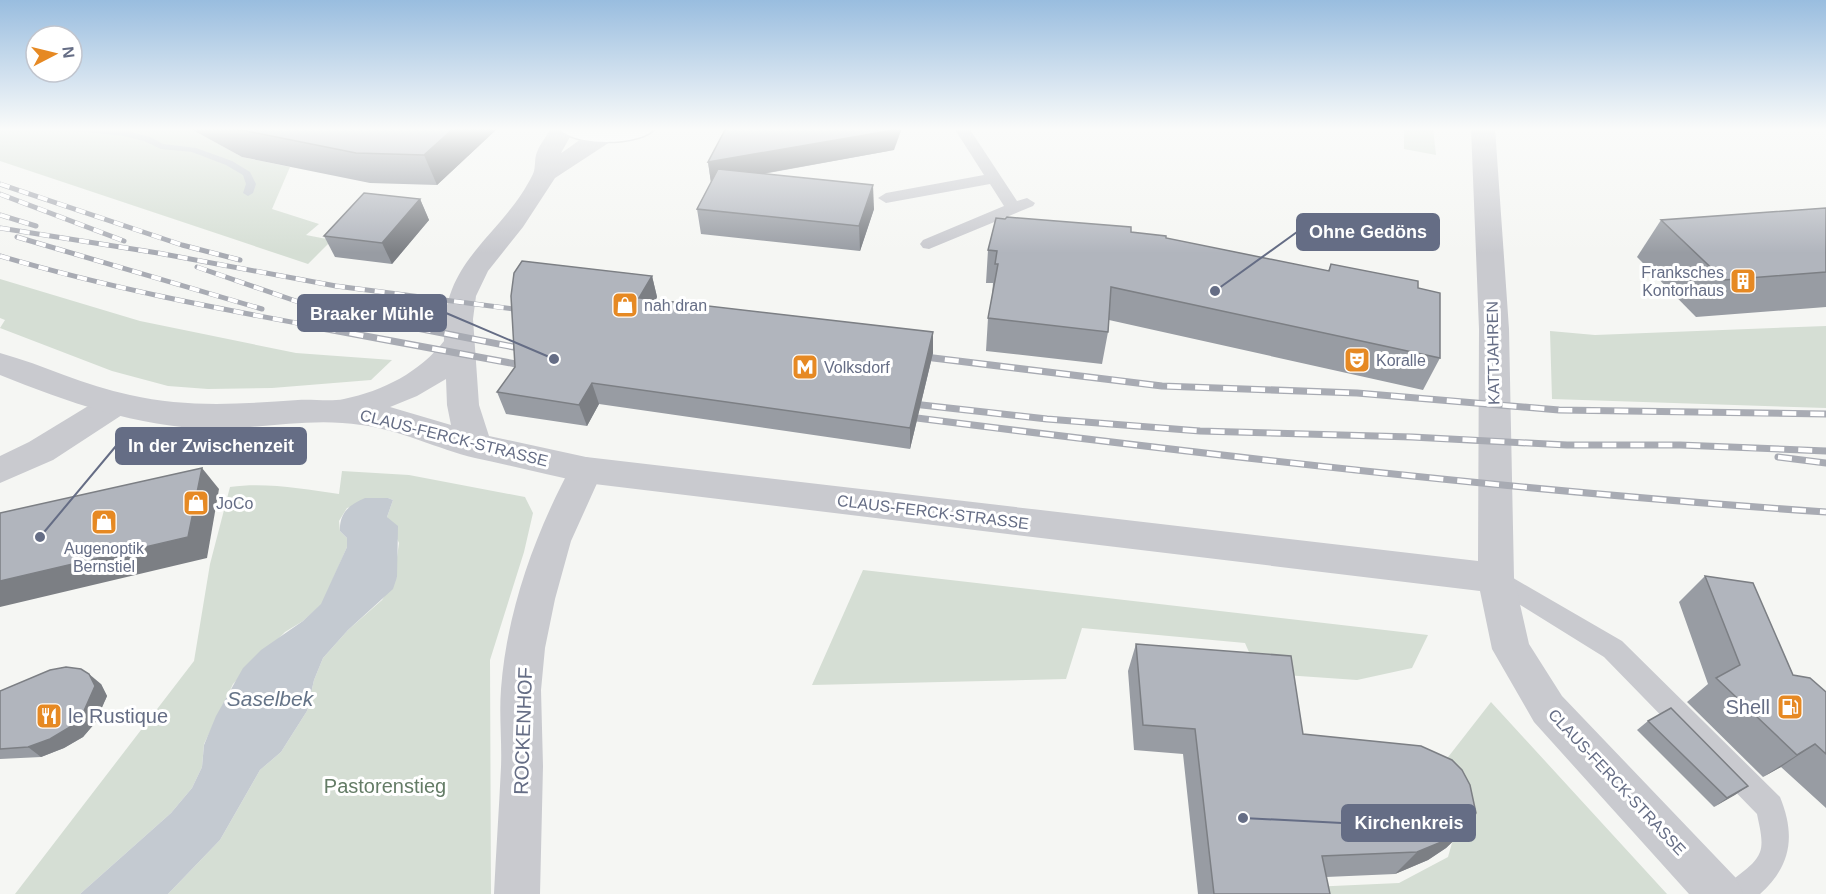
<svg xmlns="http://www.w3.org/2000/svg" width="1826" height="894" font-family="Helvetica,sans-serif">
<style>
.green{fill:#d5ded4}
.water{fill:#c4cad1}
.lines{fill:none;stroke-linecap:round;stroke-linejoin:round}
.stream{fill:#c4cad1;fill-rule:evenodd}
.secondary-casing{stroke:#bbbdc3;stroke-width:3}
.service{fill:#c9cacf;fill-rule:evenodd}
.minor{fill:#c9cacf;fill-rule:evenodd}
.tertiary{fill:#c9cacf;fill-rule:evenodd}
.secondary{fill:#fff;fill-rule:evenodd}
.rail-far1-casing{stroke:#a8abb3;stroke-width:5}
.rail-casing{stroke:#a8abb3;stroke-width:7}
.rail-far1{stroke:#fff;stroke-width:4;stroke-dasharray:10;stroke-linecap:butt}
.rail{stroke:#fff;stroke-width:4.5;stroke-dasharray:14;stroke-linecap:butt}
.wall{fill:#989ca3}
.shaded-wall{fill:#7c7f84}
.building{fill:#b1b5bd;stroke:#7c7f84;stroke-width:1.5}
.labels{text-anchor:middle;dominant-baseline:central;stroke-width:6;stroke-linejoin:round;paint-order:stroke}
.poi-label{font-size:16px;fill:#656d85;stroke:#fff;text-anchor:start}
.street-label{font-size:16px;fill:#656d85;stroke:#fff}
.near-poi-label{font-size:20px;fill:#656d85;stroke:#fff;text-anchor:end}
.near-street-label{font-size:20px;fill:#656d85;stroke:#fff}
.near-park-label{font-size:20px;fill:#647c66;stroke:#fff}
.near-water-label{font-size:21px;font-style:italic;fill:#657488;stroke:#fff}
.leader{fill:none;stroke:#656d85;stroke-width:2}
.callout-dot{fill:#656d85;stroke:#fff;stroke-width:2}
.callout{fill:#656d85;stroke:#656d85;stroke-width:2}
.callout-label{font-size:18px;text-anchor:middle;font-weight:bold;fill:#fff}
</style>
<rect width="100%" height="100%" fill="#f5f6f3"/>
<g class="green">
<path d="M0 128H189L242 157 290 167 272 209 319 224 306 235 332 240 308 264 0 161Z"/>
<path d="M1404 128H1433L1436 155 1404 149Z"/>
<path d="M0 279 140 321 296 353 392 360 371 380 272 388 208 389 168 386 112 371 0 328 5 320 0 318Z"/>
<path d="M1826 326V408L1552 399 1550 331 1595 335Z"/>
<path d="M342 471 409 475 525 497 533 513 524 552 490 660 491 894H168L220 840 260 770 281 752 307 711 314 680 323 658 348 630 382 600 397 577 396 564 399 543 387 517 393 500 388 498 347 508 339 521 340 531 347 538V547L322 604 303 621 285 632 233 684 204 744 202 767 192 788 171 813 80 894H15L194 661 210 564 230 487C266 482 303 489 339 494Z"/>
<path d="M863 570 1428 635 1412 668 1357 680 1270 674 1255 666 1245 643 1082 628 1066 679 812 685Z"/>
<path d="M1491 702 1667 894H1313L1311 887 1399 883 1448 857 1459 818 1431 779Z"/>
</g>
<path class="water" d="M365 498H388L393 500 387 517 398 526 397 577 393 589 348 630 323 658 314 680 307 711 281 752 260 770 220 840 168 894H80L171 813 192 788 202 767 204 745 216 716 243 668 261 650 303 621 321 604 347 547V538L340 531C339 513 350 504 365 498Z"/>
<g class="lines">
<path class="stream" d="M73 128 123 130 150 137 163 144 196 148 232 161 250 172 256 184 253 193 248 196 243 193 246 184 243 175 226 165 192 152 161 149 144 141 123 136 77 131Z"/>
<g class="secondary-casing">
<path id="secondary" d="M559 128H655C642 146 572 147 559 128Z"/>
</g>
<g class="service">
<path d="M954 128H969L1017 201 1027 198 1035 203 1033 206 929 249 923 248 920 244 923 240 1004 206 990 184 886 203 878 198 886 193 984 175Z"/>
<path d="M1496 568 1622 641 1780 797C1796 836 1791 866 1760 894H1722C1730 876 1753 870 1760 852 1764 841 1759 825 1757 814L1604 657 1488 585 1484 578 1488 571Z"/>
</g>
<g class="minor">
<path d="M114 394 125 397 130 405 125 413 53 460 0 483V456L29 442 103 397Z"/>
<path d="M586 457 598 461 603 470 571 541 555 599 545 648 541 690 543 766 540 894H494C496 852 499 809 501 767 502 741 499 715 501 689 507 609 536 531 574 461Z"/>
</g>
<path class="tertiary" d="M551 128H575L561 153C577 143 594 125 613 130L617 135 613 140 555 178 523 227 488 271 476 296 473 319 479 405 489 436 586 457 1478 561 1479 329 1471 128H1495L1509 329 1514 578 1529 644 1562 696 1736 878 1743 894H1689L1534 722 1492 649 1480 591 586 483C549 475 512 466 475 458 437 449 401 430 361 425 311 417 261 429 211 429 138 427 67 402 0 375V353C44 365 85 386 130 395 187 408 241 404 298 400 313 399 330 402 344 399 383 391 420 372 444 341 441 258 501 239 533 174 536 168 534 159 537 152 540 144 547 136 551 128ZM446 379 447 405 451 425 390 407 417 396Z"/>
<use href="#secondary" class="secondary"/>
<g class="rail-far1-casing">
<g id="rail-far1">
<path d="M0 184 182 245 240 260"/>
<path d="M0 194 124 241"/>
<path d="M0 215 36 226"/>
<path d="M0 228 158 253 336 286 529 311"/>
<path d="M17 237 262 309"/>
<path d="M0 256C109 288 219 309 330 329"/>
<path d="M197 267 319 309"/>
<path d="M312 307 425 329"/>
</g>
</g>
<g class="rail-casing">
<g id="rail">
<path d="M322 328 532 367"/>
<path d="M417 328 529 350"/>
<path d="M917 356 1162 386 1357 393 1559 410 1826 414"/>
<path d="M904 403 1047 419 1200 431 1412 437 1567 445H1680L1826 451"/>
<path d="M901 416C1209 455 1516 491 1826 512"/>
<path d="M1778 457 1826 463"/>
</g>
</g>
<use href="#rail-far1" class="rail-far1"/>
<use href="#rail" class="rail"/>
</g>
<g class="wall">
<path d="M189 128H498L437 185 370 183 242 157Z"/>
<path d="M894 150 763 174 874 209 860 251 701 234 697 209 711 182 708 162Z"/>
<path d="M420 199 429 220 392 264 335 257 324 236Z"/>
<path d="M1826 208V307L1696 317 1637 257 1661 220Z"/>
<path d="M1131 232 1166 238 1328 271 1331 264 1418 288 1440 358 1423 390 1109 320 1108 332 1102 364 986 351 988 318 992 296 993 283H986L988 250Z"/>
<path d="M652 276 657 297 656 300 933 332V353L910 449 599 404 587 426 506 414 497 392Z"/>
<path d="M1705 576 1793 675 1826 692V808L1781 767 1763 777 1687 702 1708 684 1679 602Z"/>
<path d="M1136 644 1303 734 1470 825 1446 848 1428 860 1395 874 1326 877 1330 894H1198L1183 754 1134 750 1128 671Z"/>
<path d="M101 684 107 696 95 723 83 737 64 748 41 757 0 759V691Z"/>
<path d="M1648 721 1748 786 1714 807 1637 730Z"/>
</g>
<g class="shaded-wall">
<path d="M454 128H498L437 185 424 155Z"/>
<path d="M894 128H902L894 150 711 183 708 162Z"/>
<path d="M873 185 874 209 860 251 859 226Z"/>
<path d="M420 199 429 220 392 264 382 243Z"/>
<path d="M652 276 657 297 645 319 639 298Z"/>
<path d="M933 332V353L910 449V428Z"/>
<path d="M592 383 599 404 587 426 579 405Z"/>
<path d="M202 468 219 489 207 558 0 607V581Z"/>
<path d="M89 674 101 684 107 696 95 723 83 737 64 748 41 757 28 747Z"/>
<path d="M1815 744 1781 767 1763 777 1797 755Z"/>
<path d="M1748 786 1735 795 1714 807 1727 798Z"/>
<path d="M1470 825 1446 848 1428 860 1395 874 1417 852Z"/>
</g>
<g class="building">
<path d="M231 128H454L424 155 356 153Z"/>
<path d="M726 128H894V130L708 162Z"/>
<path d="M718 169 873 185 859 226 697 209Z"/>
<path d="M364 193 420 199 382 243 324 236Z"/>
<path d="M1826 208V272L1724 280 1661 220Z"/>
<path d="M1007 217 1131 227V232L1166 236V238L1329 271 1331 264 1418 281V288L1440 293V358L1111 287 1108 332 988 318 998 264H995L997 251 988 250 996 218 1005 219Z"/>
<path d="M522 261 652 276 639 298 933 332 910 428 592 383 579 405 497 392 515 367 511 296 514 273Z"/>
<path d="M202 468 188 537 0 581V513Z"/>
<path d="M1705 576 1753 583 1793 675 1810 678 1826 692V754L1815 744 1797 755 1716 678 1740 665Z"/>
<path d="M1136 644 1291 656 1303 734 1421 746 1452 760 1462 770 1470 785 1476 813 1470 825 1451 838 1417 852 1322 856 1330 894H1214L1195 729 1143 725Z"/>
<path d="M66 667 81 669 89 674 95 686 83 713 70 727 50 739 28 747 0 749V691L50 670Z"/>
<path d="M1671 708 1748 786 1727 798 1648 721Z"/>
</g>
<linearGradient id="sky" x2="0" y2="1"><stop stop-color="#99bddf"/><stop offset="0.51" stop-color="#fafbfa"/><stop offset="1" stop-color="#fafbfa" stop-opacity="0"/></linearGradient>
<rect width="1826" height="253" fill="url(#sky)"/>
<defs>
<g id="building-square" transform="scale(1.35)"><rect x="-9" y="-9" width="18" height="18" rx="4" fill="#e68923" stroke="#fff"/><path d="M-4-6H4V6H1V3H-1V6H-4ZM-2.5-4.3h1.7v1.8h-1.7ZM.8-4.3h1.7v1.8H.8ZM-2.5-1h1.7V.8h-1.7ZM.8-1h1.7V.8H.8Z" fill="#fff"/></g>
<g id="shop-square" transform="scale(1.35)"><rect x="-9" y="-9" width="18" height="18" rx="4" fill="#e68923" stroke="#fff"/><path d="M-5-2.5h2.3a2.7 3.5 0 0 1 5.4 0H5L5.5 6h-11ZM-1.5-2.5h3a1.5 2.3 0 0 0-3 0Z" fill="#fff"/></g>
<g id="theatre-square" transform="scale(1.35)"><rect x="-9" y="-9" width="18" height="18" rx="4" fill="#e68923" stroke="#fff"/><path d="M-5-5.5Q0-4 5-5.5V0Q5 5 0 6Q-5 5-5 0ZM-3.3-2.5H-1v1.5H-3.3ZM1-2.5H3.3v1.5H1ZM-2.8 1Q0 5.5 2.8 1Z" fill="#fff"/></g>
<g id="metro-square" transform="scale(1.35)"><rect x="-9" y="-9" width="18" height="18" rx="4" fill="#e68923" stroke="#fff"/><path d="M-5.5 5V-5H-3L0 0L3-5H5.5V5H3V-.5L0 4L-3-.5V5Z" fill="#fff"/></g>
<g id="fuel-square" transform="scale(1.35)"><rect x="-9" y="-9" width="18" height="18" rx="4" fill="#e68923" stroke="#fff"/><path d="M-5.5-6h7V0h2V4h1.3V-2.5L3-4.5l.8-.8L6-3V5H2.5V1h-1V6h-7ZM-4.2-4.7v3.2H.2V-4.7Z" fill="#fff"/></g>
<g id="restaurant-square" transform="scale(1.35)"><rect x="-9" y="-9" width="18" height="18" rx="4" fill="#e68923" stroke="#fff"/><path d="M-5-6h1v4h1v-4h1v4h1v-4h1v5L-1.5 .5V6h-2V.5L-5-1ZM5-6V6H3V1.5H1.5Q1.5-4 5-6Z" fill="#fff"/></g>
</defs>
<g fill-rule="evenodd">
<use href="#building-square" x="1743" y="281"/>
<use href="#shop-square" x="625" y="305"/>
<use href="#theatre-square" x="1357" y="360"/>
<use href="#metro-square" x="805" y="367"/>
<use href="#shop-square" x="196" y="503"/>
<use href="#shop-square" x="104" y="522"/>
<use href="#fuel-square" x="1790" y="707"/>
<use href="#restaurant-square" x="49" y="716"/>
</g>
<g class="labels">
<g class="poi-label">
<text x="1724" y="272" text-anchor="end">Franksches<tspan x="1724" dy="18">Kontorhaus</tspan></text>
<text x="644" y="305">nah dran</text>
<text x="1376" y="360">Koralle</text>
<text x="824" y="367">Volksdorf</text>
<text x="216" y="503">JoCo</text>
<text x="104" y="548" text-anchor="middle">Augenoptik<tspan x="104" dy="18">Bernstiel</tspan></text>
</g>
<g class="street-label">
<text transform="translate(1493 353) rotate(-91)">KATTJAHREN</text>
<text transform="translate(454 438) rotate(14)">CLAUS-FERCK-STRASSE</text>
<text transform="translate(933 512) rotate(7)">CLAUS-FERCK-STRASSE</text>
<text transform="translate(1617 782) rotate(47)">CLAUS-FERCK-STRASSE</text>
</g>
<g class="near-poi-label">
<text x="1770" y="707">Shell</text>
<text x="68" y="716" text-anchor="start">le Rustique</text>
</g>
<g class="near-street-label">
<text transform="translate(523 731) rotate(-88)">ROCKENHOF</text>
</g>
<g class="near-park-label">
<text x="385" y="786">Pastorenstieg</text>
</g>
<g class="near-water-label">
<text x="270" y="698">Saselbek</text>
</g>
</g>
<path class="leader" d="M1215 291L1297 232M554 359L446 313M40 537L116 446M1243 818L1342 823"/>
<g class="callout-dot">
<circle cx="1215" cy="291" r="6"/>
<circle cx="554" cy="359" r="6"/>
<circle cx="40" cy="537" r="6"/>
<circle cx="1243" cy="818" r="6"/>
</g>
<g class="callout">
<rect x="1297" y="214" width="142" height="36" rx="6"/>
<rect x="298" y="295" width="148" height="36" rx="6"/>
<rect x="116" y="428" width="190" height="36" rx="6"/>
<rect x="1342" y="805" width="133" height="36" rx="6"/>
</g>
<g class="callout-label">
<text x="1368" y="238">Ohne Gedöns</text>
<text x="372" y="320">Braaker Mühle</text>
<text x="211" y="452">In der Zwischenzeit</text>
<text x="1409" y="829">Kirchenkreis</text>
</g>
<g transform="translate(54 54) rotate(83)"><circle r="28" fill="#ffffff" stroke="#c1c5ce" stroke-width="1.5"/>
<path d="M0-4.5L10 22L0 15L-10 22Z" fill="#e68923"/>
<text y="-9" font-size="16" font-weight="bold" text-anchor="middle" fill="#656d85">N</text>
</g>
</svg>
